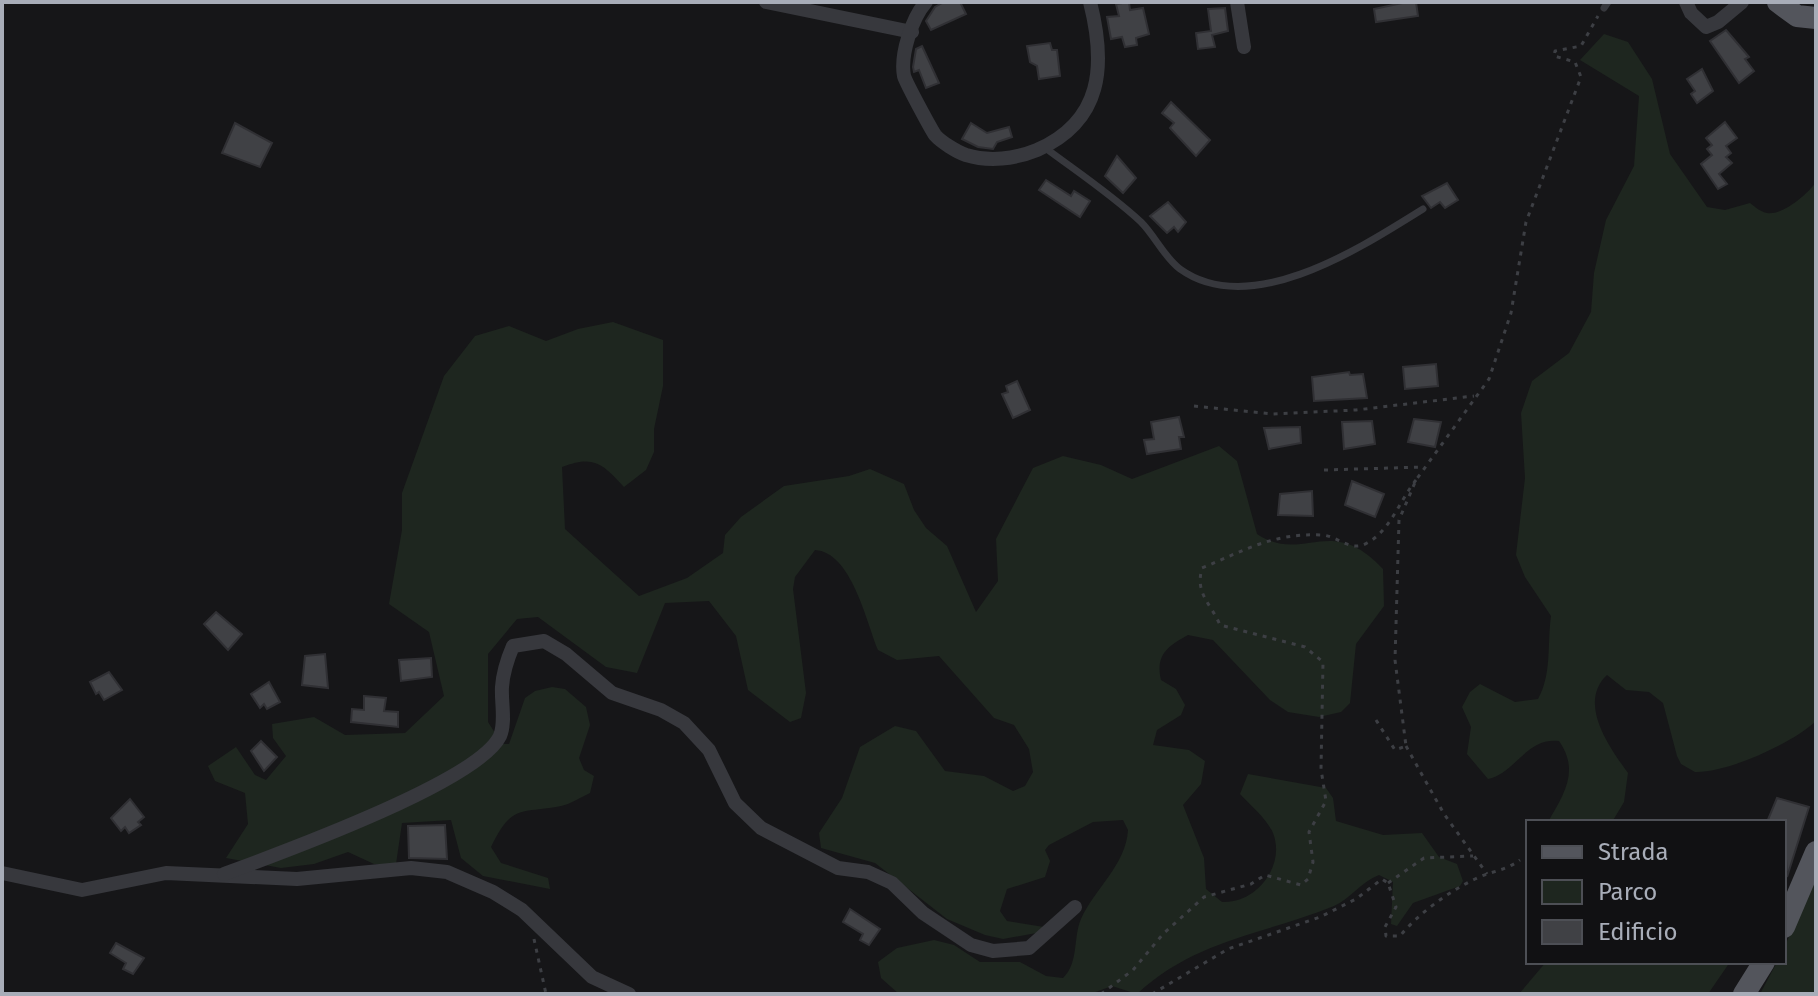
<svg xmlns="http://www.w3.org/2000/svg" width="1818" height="996" font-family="'Fira Sans',sans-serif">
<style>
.green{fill:#1e261f}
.building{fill:#404145;stroke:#303034;stroke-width:2}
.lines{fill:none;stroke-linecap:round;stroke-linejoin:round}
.path{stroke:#3d3f44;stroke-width:3;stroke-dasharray:4 6;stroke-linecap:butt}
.lane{stroke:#37383d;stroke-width:7}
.street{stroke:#37383d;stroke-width:14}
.primary{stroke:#53555c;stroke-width:22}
</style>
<rect width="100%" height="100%" fill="#161618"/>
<g class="green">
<path d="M1604 34 1628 42 1652 79 1670 154 1707 207 1725 210 1750 203C1755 207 1761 212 1767 213 1782 216 1808 194 1816 182V721C1793 743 1727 773 1695 772L1681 764 1677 756 1663 703 1649 692 1626 690 1607 675C1577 703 1610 748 1628 773L1624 802 1612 822H1548C1564 794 1580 771 1559 741 1526 737 1516 773 1488 779L1467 754 1471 727 1462 707 1470 692 1480 684 1515 702 1538 699C1552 674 1547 645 1551 616L1525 577 1516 555 1525 478 1521 413 1532 381 1569 353 1591 312 1594 273 1606 220 1634 166 1639 96 1580 60Z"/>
<path d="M613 322 663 340V386L654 429V452L646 470 624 487C602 463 594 455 562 467L565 529 639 596 687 578 723 553 725 535 741 517 784 486 849 476 870 469 904 484 914 510 926 528 947 546 976 612 998 581 996 539 1033 468 1063 456 1101 465 1132 479 1219 446 1237 461 1257 534C1304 565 1330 512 1383 569L1384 606 1356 644 1350 703 1341 712 1319 717 1288 712 1270 700 1213 640 1188 635C1168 646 1155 655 1161 680L1176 689 1185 705 1181 715 1157 730 1153 745 1189 750 1205 761 1201 784 1183 805 1204 858 1206 889 1222 902C1256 904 1286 866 1273 833 1267 819 1250 805 1240 794L1248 774 1326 788 1333 798 1336 821 1383 835 1422 833 1439 857 1457 864 1463 881 1460 886 1413 903 1397 926 1391 924 1393 882 1379 875C1361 882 1350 899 1334 906 1263 935 1196 939 1137 994L1112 986 1090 994H899L881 978 878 962 897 948 934 940 954 945 980 962H1020L1046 976 1063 978C1079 963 1073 937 1081 919 1095 888 1126 865 1128 830L1123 820 1093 822 1049 845 1045 850 1050 861 1045 877 1007 889 1000 911 1007 921 1044 927 1042 932 1003 939 985 935 947 919 875 863 821 848 819 833 842 798 860 747 895 726 916 731 945 771 984 776 1013 791 1025 786 1033 772 1029 749 1014 725 994 718 939 656 897 660 878 650C866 620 851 552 815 550L795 577 793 589 806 693 801 718 790 722 748 690 736 636 709 601 665 603 637 673 606 667 538 617 517 619 488 654V722L502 744H509L525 698 535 691 552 687 565 689 586 707 590 725 579 758 584 770 594 776 590 793C581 797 571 804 561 806 521 814 512 803 491 847L501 863 548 878 550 889 483 876 461 858 451 820 402 823 396 864H374L348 852 314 864 281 868 226 858 248 824 245 793 215 781 208 766 236 747 255 775 266 780 286 756 273 738 272 724 314 717 345 735 405 733 444 696 429 632 389 604 402 530V493L444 376 475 336 509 326 546 341 578 329Z"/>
<path d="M1816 876V994H1760L1777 962H1784V948Z"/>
<path d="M1546 962H1730L1708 994H1519Z"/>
</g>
<g class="building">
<path d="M944 2H960L966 14 931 30 926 21 935 7Z"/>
<path d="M1129 2 1130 10 1143 8 1149 34 1136 38 1137 45 1125 47 1122 37 1111 39 1107 17 1119 16 1116 4Z"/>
<path d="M1407 2H1416L1418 16 1376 22 1374 9Z"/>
<path d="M1225 8 1228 31 1212 35 1215 47 1198 49 1196 33 1211 31 1208 9Z"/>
<path d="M1726 30 1749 57 1745 59 1754 71 1739 83 1710 41Z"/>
<path d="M1050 43 1052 50H1057L1060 76 1039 79 1037 66 1030 62 1027 46Z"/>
<path d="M922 46 939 83 926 88 919 70 914 72 913 67 916 49Z"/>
<path d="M1702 69 1713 91 1697 103 1691 94 1695 91 1687 79Z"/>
<path d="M1171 102 1210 140 1196 156 1170 128 1174 123 1162 113Z"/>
<path d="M1725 122 1737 138 1726 146 1731 153 1726 157 1732 163 1719 174 1727 184 1718 189 1701 164 1712 155 1707 149 1712 145 1706 138Z"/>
<path d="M235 123 272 143 260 167 222 153Z"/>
<path d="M971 123 987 133 1009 127 1012 137 997 142 993 149 978 147 962 139Z"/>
<path d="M1117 156 1136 178 1123 193 1105 176Z"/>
<path d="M1046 180 1071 196 1074 191 1090 201 1080 217 1039 190Z"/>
<path d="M1447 183 1458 200 1445 208 1440 202 1431 208 1422 196Z"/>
<path d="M1168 202 1186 222 1178 232 1174 227 1167 233 1150 216Z"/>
<path d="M1436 364 1438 386 1405 389 1403 367Z"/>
<path d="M1349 372 1350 375 1363 374 1367 398 1314 401 1312 377Z"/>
<path d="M1017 381 1030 410 1013 418 1002 394 1008 392 1006 386Z"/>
<path d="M1179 417 1184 437H1179L1181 449 1147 454 1144 440 1154 439 1151 422Z"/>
<path d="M1414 419 1441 422 1435 447 1408 442Z"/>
<path d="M1372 421 1375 444 1344 449 1342 422Z"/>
<path d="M1300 427 1301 443 1269 449 1264 428Z"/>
<path d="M1352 481 1384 494 1375 517 1345 505Z"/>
<path d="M1312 491 1313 516 1278 515 1280 494Z"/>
<path d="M216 612 242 634 228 650 204 624Z"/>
<path d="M325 654 328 688 302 685 305 656Z"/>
<path d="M431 658 432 677 401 681 399 660Z"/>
<path d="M109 672 122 690 104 700 99 692 96 694 90 682Z"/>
<path d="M269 682 280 702 267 709 264 704 260 708 251 694Z"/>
<path d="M364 696 386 698 384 711 398 712V727L351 722 352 709 364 710Z"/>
<path d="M261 741 277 757 264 771 251 751Z"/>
<path d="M1777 798 1809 807 1787 877 1784 822H1767Z"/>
<path d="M130 799 144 817 138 822 141 825 129 833 125 827 121 831 111 818Z"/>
<path d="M445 825 447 859 409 858 408 826Z"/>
<path d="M850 909 880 929 869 945 860 940 863 934 843 922Z"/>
<path d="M116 943 144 958 133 974 123 969 126 963 110 953Z"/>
</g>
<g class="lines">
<g class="path">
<path d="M1194 406 1273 414 1356 410 1474 396"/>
<path d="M1324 470 1424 467"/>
<path d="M1376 720 1395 750 1406 746 1395 660 1399 520 1416 480 1489 379 1511 313 1526 222 1581 77 1575 62 1554 56 1555 51 1581 46 1598 16"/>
<path d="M1406 746 1444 814 1487 874"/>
<path d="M1388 883 1424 858 1473 856"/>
<path d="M534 939 546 994"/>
<path d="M1101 994 1133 970 1163 934 1204 897 1251 884 1265 875 1301 885 1308 879 1313 862 1309 832 1326 801 1321 769 1323 662 1305 647 1220 625C1210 602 1195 594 1202 568 1245 550 1273 533 1321 535 1337 535 1350 553 1367 543 1390 531 1400 500 1416 480"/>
<path d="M1152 994 1228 949 1320 917 1356 899 1382 879 1388 883 1396 907 1385 927 1386 936H1400C1418 914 1448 892 1475 879 1491 871 1505 871 1520 860"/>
</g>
<g class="lane">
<path d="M1604 8 1608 2"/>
<path d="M1044 147C1076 171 1111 194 1141 222 1155 236 1164 257 1180 269 1251 320 1362 247 1423 209"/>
</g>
<g class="street">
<path d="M766 2 912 32"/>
<path d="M926 2C912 18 900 55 904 76 906 83 931 129 935 135 941 142 957 152 966 155 989 162 1015 159 1037 150 1103 121 1106 65 1090 2"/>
<path d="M1237 2 1244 47"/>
<path d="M1686 2 1691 13 1706 27 1718 22 1742 2"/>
<path d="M2 873 82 890 166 873 297 879 411 868 447 872 493 892 522 910 592 977 629 994"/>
<path d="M224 874C278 854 478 782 500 736 506 722 501 702 502 687 503 672 507 660 513 646L544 641 566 654 612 693 661 710 684 723 709 750 735 803 761 828 838 868 868 872 892 883 923 913 971 945 993 951 1029 948 1075 907"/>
</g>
<g class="primary">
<path d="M1778 2 1797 16 1816 18"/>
<path d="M1784 927 1816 852"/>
<path d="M1744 994 1764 962"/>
</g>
</g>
<rect width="1818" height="996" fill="none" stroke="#a8adb8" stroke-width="8"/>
<rect x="1526" y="820" width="260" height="144" fill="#111113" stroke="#4d4f55" stroke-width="2"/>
<rect x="1542" y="846" width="40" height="12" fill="#53555c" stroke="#4d4f55" stroke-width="2"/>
<text x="1598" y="860" font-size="24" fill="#a8adb8">Strada</text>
<rect x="1542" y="880" width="40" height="24" fill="#1e261f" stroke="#4d4f55" stroke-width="2"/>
<text x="1598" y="900" font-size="24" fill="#a8adb8">Parco</text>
<rect x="1542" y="920" width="40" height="24" fill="#404145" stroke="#4d4f55" stroke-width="2"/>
<text x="1598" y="940" font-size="24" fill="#a8adb8">Edificio</text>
</svg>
